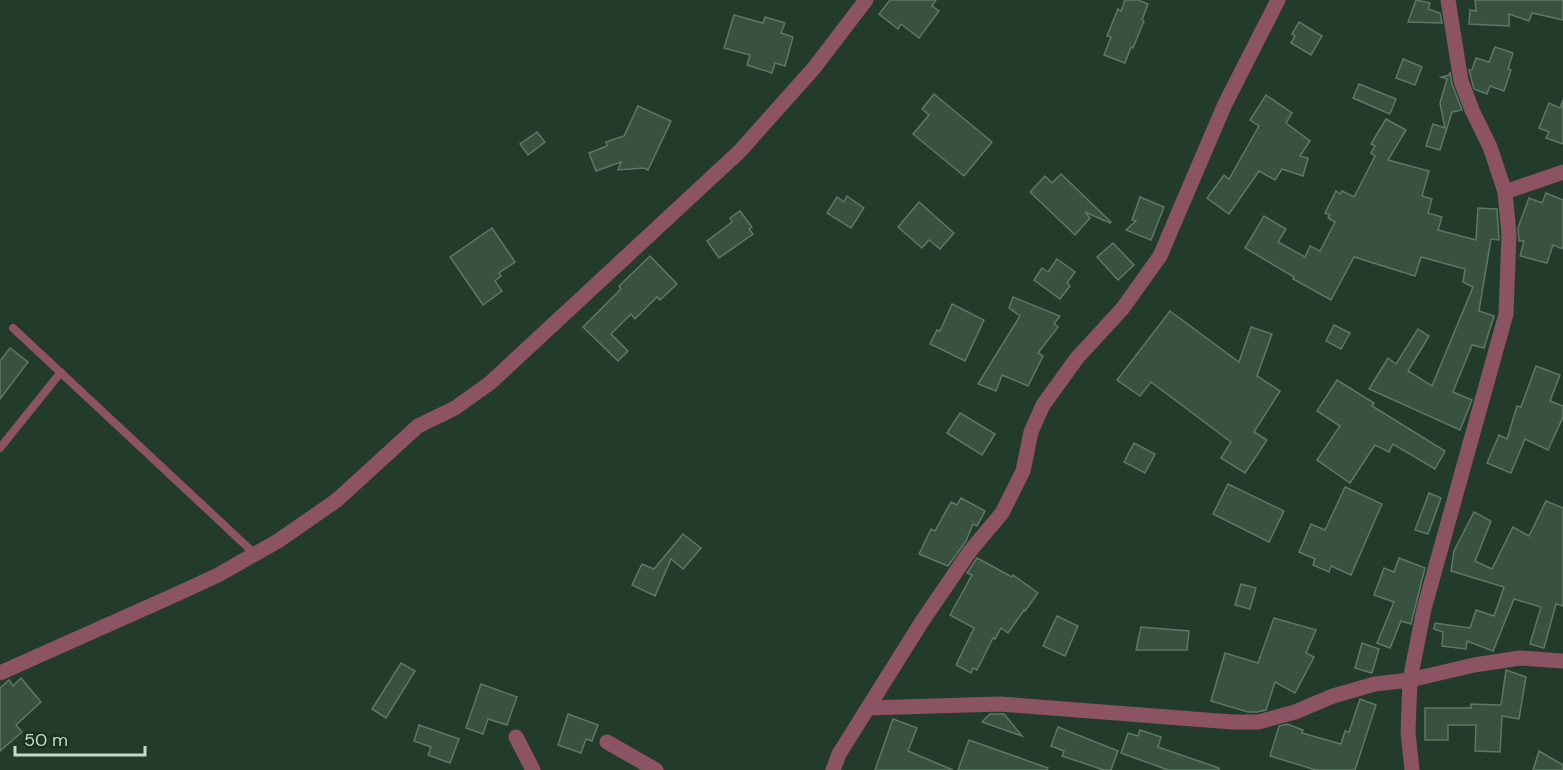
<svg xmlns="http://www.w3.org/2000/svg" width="1563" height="770" font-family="'DM Sans',sans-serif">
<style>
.building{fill:#395240;stroke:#5d7865;stroke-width:1.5}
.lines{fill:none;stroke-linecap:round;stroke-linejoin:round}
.service{stroke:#8c5363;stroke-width:8}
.minor{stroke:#8c5363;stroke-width:15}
</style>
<rect width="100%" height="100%" fill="#233b2a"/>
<g class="building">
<path d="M890 0H936L932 6 939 11 919 38 901 24 898 29 879 14Z"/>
<path d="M1125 0H1138L1148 4 1142 20 1144 21 1133 48 1131 47 1125 63 1104 55 1111 37 1107 36 1118 9 1121 11Z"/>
<path d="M1416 0 1430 3 1428 9 1440 13 1442 23 1408 22Z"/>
<path d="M1475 0H1563V20L1532 13 1529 21 1509 14V26L1469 24 1470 10 1476 11Z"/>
<path d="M734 15 763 23 765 17 785 23 781 33 793 37 785 66 775 63 772 73 747 65 750 55 724 48Z"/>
<path d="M1299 22 1322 36 1311 55 1291 43 1295 36 1292 34Z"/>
<path d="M1495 47 1513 53 1508 69 1511 70 1504 91 1490 86 1487 94 1474 89 1469 70H1472L1476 58 1489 62Z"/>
<path d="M1403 59 1422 67 1415 85 1396 78Z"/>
<path d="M1450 72 1452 84 1462 110 1452 112 1440 150 1426 146 1433 124 1445 128 1440 103 1447 79 1441 77 1449 75Z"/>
<path d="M1359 84 1396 99 1390 114 1353 98Z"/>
<path d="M934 94 992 142 964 176 913 134 929 115 922 109Z"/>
<path d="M1266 95 1292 113 1286 123 1310 141 1300 156 1308 158 1303 176 1282 169 1275 180 1259 171 1229 214 1207 198 1224 175 1229 179 1259 126 1250 120Z"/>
<path d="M1563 100V144L1546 138 1549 132 1539 128 1549 103 1560 108Z"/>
<path d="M638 106 671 121 648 170 644 168 618 170 621 162 596 171 589 153 607 146 606 142 624 136Z"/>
<path d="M1386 119 1406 130 1388 160 1429 171 1422 196 1432 199 1428 213 1442 217 1438 230 1476 240 1478 208 1497 209 1499 240 1491 239 1479 311 1494 316 1484 348 1472 345 1453 392 1472 400 1460 430 1369 389 1388 358 1396 364 1418 329 1429 336 1408 371 1432 386 1473 287 1463 282 1465 269 1421 257 1415 276 1354 257 1331 300 1293 279 1294 277 1245 248 1264 216 1286 229 1278 242 1305 257 1310 246 1320 251 1335 222 1328 218 1330 215 1325 213 1336 191 1340 194 1342 191 1354 197 1375 156 1371 153 1375 146 1371 144Z"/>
<path d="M537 132 545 142 528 155 520 144Z"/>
<path d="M1061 174 1111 222 1110 223 1085 212 1090 218 1075 235 1030 192 1045 176 1052 183Z"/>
<path d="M1546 193 1563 200V249L1553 245 1547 263 1520 256 1524 241H1519L1518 228 1529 198 1542 203Z"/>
<path d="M847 196 864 208 851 228 827 213 837 197 844 202Z"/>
<path d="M1140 197 1164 207 1151 240 1126 230 1136 221 1132 220Z"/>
<path d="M919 202 954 233 940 249 929 240 922 248 898 227Z"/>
<path d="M740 211 752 227 749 229 753 234 719 258 707 241 732 222 730 218Z"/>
<path d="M492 228 515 262 499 273 501 276 495 281 502 291 483 305 450 257Z"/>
<path d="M1113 243 1134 265 1118 280 1097 257Z"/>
<path d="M650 256 677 284 660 300 657 297 635 319 631 314 611 334 628 351 618 361 583 327 621 289 619 286Z"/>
<path d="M1057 259 1075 272 1067 283 1070 286 1060 299 1034 280 1042 268 1048 272Z"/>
<path d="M1013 297 1060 316 1054 324 1058 327 1038 353 1043 356 1028 386 1002 375 996 391 978 384 1020 316 1009 308Z"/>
<path d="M952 304 984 320 965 361 930 344 937 330 940 331Z"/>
<path d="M1170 311 1239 362 1251 327 1272 334 1257 376 1280 391 1254 432 1267 440 1245 473 1221 458 1231 442 1151 382 1140 396 1117 380Z"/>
<path d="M1334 325 1350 333 1341 349 1326 341Z"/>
<path d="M10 348 28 362 0 399V361Z"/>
<path d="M1536 366 1560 375 1550 401 1563 406V417L1548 450 1525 439 1511 473 1487 463 1499 435 1507 439 1517 406 1521 407Z"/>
<path d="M1337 380 1374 403 1372 406 1445 451 1435 469 1393 444 1389 452 1375 445 1350 483 1317 460 1340 426 1317 411Z"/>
<path d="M960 413 995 434 982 455 947 433Z"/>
<path d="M1134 443 1155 454 1145 473 1124 462Z"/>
<path d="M1228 484 1284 511 1269 542 1213 514Z"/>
<path d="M1345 487 1382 504 1351 575 1331 566 1329 572 1313 565 1315 559 1299 552 1311 524 1325 530Z"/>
<path d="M1429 493 1441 498 1428 534 1415 530Z"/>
<path d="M961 498 985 511 977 526 973 524 966 541 948 566 919 554 931 529 935 531 951 502 957 505Z"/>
<path d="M1546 501 1563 508V606L1556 604 1544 648 1530 644 1541 607 1514 599 1493 651 1467 641 1466 649 1442 646 1443 632 1434 629 1435 623 1470 628 1476 610 1494 616 1504 587 1451 571 1454 551 1474 512 1491 521 1475 561 1492 569 1513 527 1529 536Z"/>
<path d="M683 534 701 548 683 569 671 559 655 596 632 585 642 564 654 569Z"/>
<path d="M977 558 1012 577 1013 575 1038 593 1025 611 1024 610 1008 633 1001 628 995 639 993 638 977 670 973 668 971 673 956 665 974 628 950 615 972 575 967 573Z"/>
<path d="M1399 558 1425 568 1411 624 1401 621 1390 648 1377 643 1394 602 1374 595 1384 568 1394 572Z"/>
<path d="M1241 584 1256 588 1250 609 1235 605Z"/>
<path d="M1057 616 1078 626 1065 656 1043 646Z"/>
<path d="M1274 618 1316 630 1306 653 1314 657 1295 693 1275 682 1266 710 1257 712H1248L1211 701 1225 653 1258 663Z"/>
<path d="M1141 627 1189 631 1187 650H1136Z"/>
<path d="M1362 643 1379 649 1372 673 1355 668Z"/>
<path d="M401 663 415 671 386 718 372 709Z"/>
<path d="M1506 670 1526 677 1519 719 1502 716 1500 752 1475 751 1476 725H1448V740H1425V708H1471V704L1501 705Z"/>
<path d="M21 678 41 702 16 725 22 732 0 751V688L9 680 13 686Z"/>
<path d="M481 684 517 697 507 725 488 719 483 734 466 728Z"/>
<path d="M1360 699 1376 705 1355 770H1316L1270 756 1279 726 1287 724 1303 730 1302 733 1341 744 1345 731 1349 732Z"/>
<path d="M568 714 598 725 592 741 586 739 581 753 558 745Z"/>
<path d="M990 714H1004L1022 736 982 722Z"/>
<path d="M893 719 917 728 908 751 953 770H875Z"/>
<path d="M419 725 459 739 450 763 428 755 431 747 414 741Z"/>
<path d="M1058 727 1118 751 1111 770H1104L1062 756 1064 751 1051 746Z"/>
<path d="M1140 730 1161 737 1158 747 1219 768V770H1168L1121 753 1128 733 1138 736Z"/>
<path d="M969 740 1048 768 1047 770H958Z"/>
<path d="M1539 751 1563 765V770H1533Z"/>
</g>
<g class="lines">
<g class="service">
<path d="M13 328 255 554"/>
<path d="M0 448 61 372"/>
</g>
<g class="minor">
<path d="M1505 192 1563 172"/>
<path d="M0 673 177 594 218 575 278 541 337 500 418 426 455 408 490 383 740 151 814 68 866 0"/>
<path d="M868 708 1000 704 1232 722H1258L1295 712 1333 696 1375 684 1410 680 1474 665 1520 658 1563 661"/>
<path d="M516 737 533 770"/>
<path d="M607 742 656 770"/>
<path d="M833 770 839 754 921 623 970 551 1002 513 1023 471 1031 432 1043 405 1077 358 1123 308 1160 256 1225 104 1278 0"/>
<path d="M1412 770 1408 732 1410 680 1424 609 1506 314 1509 235 1505 192 1490 147 1472 110 1461 81 1448 0"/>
</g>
</g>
<path d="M15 746v9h130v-9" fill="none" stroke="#c8d7cc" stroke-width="3"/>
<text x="24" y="746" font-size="18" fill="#c8d7cc" stroke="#193121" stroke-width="4.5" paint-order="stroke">50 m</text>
</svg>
